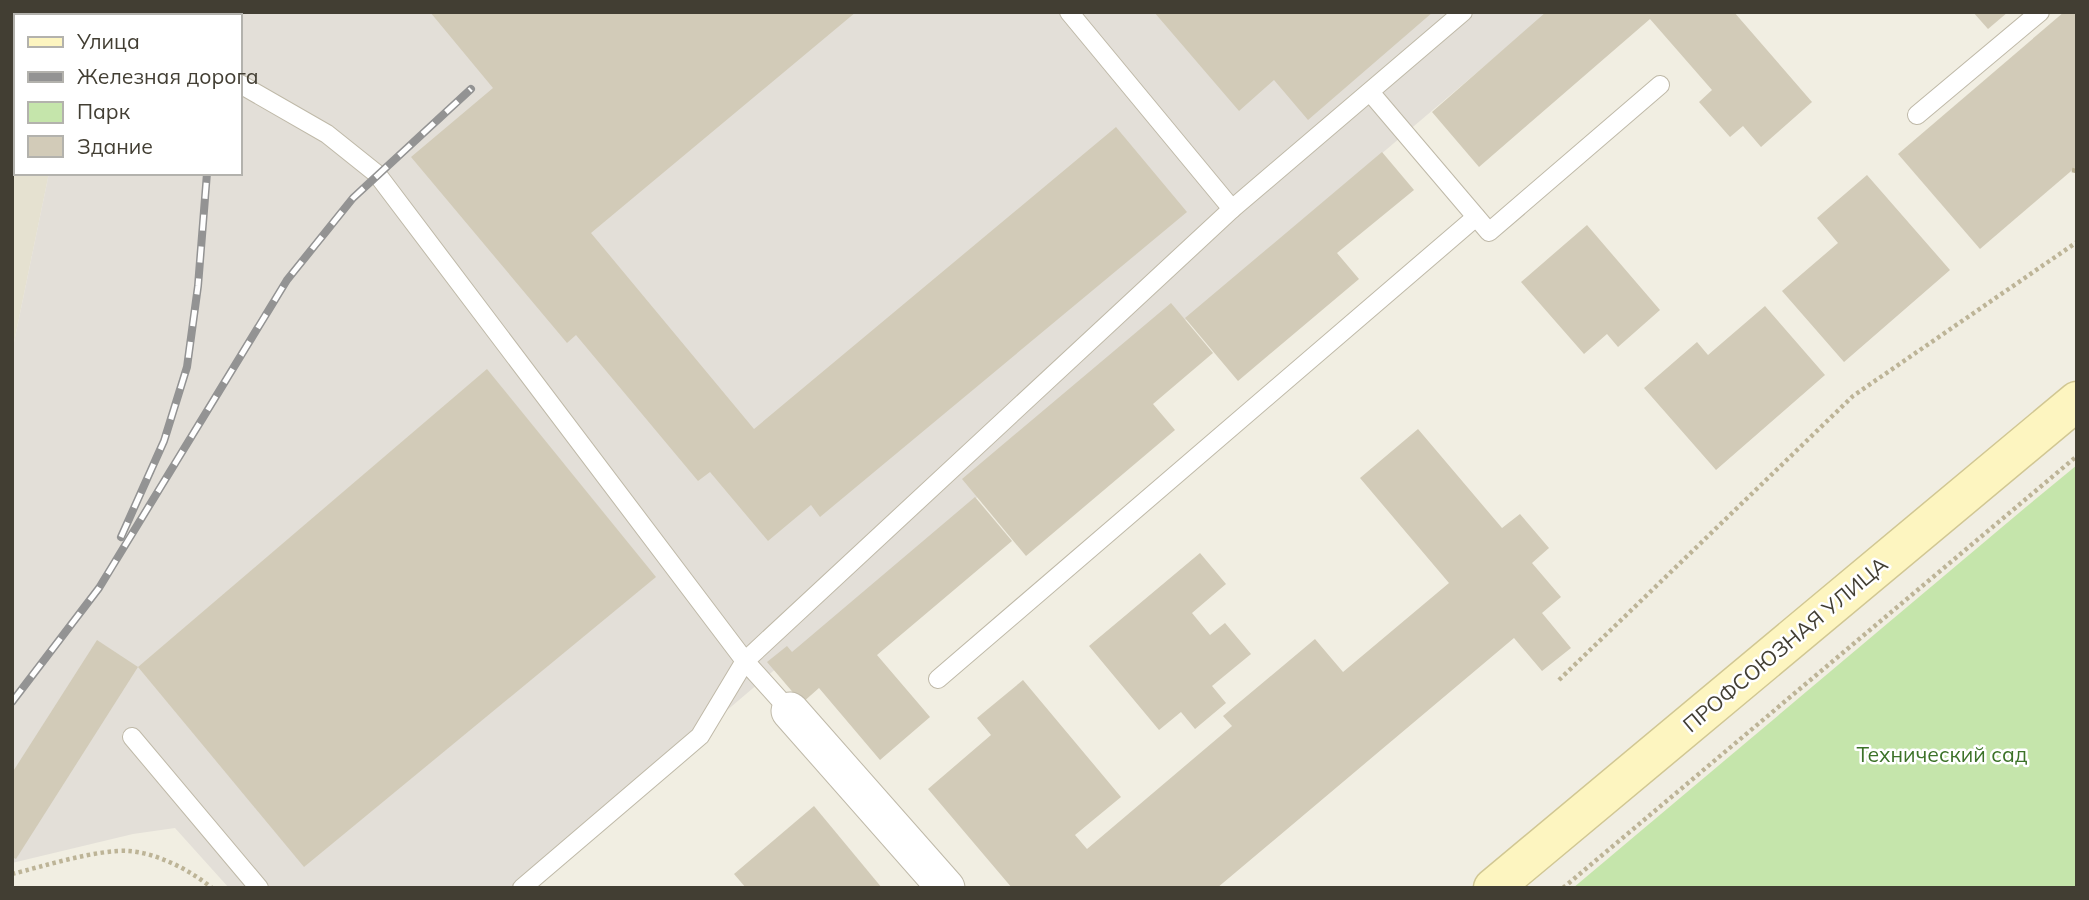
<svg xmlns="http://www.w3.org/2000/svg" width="2089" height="900" font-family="Mulish,sans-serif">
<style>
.residential{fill:#e5e1d0}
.industrial{fill:#e3dfd8}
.green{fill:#c5e5ab}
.building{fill:#d2cbb8}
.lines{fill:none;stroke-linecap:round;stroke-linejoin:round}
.service-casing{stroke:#bfb9a8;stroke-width:20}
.minor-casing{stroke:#bfb9a8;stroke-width:39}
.secondary-casing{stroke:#d1c793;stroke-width:41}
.path{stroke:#bdb497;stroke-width:4.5;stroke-dasharray:3.5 3.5;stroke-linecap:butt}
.service{stroke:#fff;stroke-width:18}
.minor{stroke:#fff;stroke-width:37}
.secondary{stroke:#fdf5c0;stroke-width:38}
.rail-casing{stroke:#939393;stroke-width:8}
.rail{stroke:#fff;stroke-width:5;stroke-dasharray:16;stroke-linecap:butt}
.labels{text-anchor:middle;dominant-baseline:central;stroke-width:5;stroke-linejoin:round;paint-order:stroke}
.street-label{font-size:21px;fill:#423e33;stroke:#fff}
.park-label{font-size:21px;fill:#3c7228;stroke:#fff}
</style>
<rect width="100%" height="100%" fill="#f1eee2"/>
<path class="residential" d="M12 12H83L82 16H16V173H49L12 352Z"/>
<path class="industrial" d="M83 12H1548L518 888H229L175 828 133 834 12 863V352L49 173H240V16H82Z"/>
<path class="green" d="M2077 465V888H1573L2026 507Z"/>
<g class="building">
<path d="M430 12H856L591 233 754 429 1116 127 1187 212 820 517 811 505 768 541 710 472 698 481 576 335 567 343 411 157 493 88Z"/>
<path d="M1154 12H1433L1308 120 1274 80 1239 111Z"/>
<path d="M1546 12H1734L1812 102 1761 147 1743 126 1730 137 1699 102 1712 90 1650 19 1479 167 1432 112Z"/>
<path d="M1973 12H2008L1988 29Z"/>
<path d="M2064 12H2077V166L1980 249 1898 154Z"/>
<path d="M1382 152 1414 190 1337 253 1359 279 1238 381 1185 318Z"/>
<path d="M1867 175 1950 270 1844 362 1782 291 1838 243 1817 218Z"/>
<path d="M1587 225 1660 310 1618 347 1607 334 1584 354 1521 282Z"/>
<path d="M1171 303 1213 353 1153 404 1175 430 1026 556 962 479Z"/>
<path d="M1765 306 1825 375 1716 470 1644 388 1697 342 1708 355Z"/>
<path d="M487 369 656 577 304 867 138 667Z"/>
<path d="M1418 429 1502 528 1520 514 1549 548 1532 563 1561 597 1542 613 1571 648 1542 671 1514 638 1217 888H1012L928 789 991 735 977 718 1023 680 1121 797 1075 835 1087 849 1232 726 1223 716 1315 639 1343 672 1449 583 1360 478Z"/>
<path d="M975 497 1012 541 877 655 930 717 880 760 819 688 802 703 767 662 787 646 792 652Z"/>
<path d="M1200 553 1226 584 1192 613 1210 635 1225 623 1251 654 1212 686 1226 703 1195 729 1181 712 1159 730 1089 646Z"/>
<path d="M97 640 138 667 16 859 12 857V773Z"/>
<path d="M814 806 882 888H746L734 874Z"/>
</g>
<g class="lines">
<g class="service-casing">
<g id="service">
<path d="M144 12 145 16"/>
<path d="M1069 12 1232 209"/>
<path d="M240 84 327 134 377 174 745 661 790 711"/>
<path d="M1370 92 1489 232 1660 85"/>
<path d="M1917 115 2040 12"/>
<path d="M938 679 1476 217"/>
<path d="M132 737 259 888"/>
<path d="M522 888 700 736 745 661 1232 209 1463 12"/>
</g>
</g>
<g class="minor-casing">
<path id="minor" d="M790 711 946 888"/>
</g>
<g class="secondary-casing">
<path id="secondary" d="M1493 888 2077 401"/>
</g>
<g class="path">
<path d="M2072 170 2077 171"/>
<path d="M1559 680 1853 396 2077 242"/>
<path d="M12 874C44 866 98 849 129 851 157 853 190 870 212 888"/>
<path d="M1563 888 2077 456"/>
</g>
<use href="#service" class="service"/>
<use href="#minor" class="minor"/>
<use href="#secondary" class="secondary"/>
<g class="rail-casing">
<g id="rail">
<path d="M121 537 164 441 187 367 198 286 207 173"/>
<path d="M12 702 99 588 287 280 353 198 471 89"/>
</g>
</g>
<use href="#rail" class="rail"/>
</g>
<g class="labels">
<g class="street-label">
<text transform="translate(1785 644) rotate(-40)">ПРОФСОЮЗНАЯ УЛИЦА</text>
</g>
<g class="park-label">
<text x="1942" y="754">Технический сад</text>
</g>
</g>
<rect width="2089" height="900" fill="none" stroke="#423e33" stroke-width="28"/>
<rect x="14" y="14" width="228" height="161" fill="#ffffff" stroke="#b3b2ad" stroke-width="2"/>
<rect x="28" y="37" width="35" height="10" fill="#fdf5c0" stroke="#b3b2ad" stroke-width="2"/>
<text x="77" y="49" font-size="21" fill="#423e33">Улица</text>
<rect x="28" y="72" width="35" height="10" fill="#939393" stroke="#b3b2ad" stroke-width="2"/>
<text x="77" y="84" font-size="21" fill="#423e33">Железная дорога</text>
<rect x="28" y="102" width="35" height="21" fill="#c5e5ab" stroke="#b3b2ad" stroke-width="2"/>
<text x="77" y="119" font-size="21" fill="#423e33">Парк</text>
<rect x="28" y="136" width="35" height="21" fill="#d2cbb8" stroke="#b3b2ad" stroke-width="2"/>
<text x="77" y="154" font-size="21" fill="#423e33">Здание</text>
</svg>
